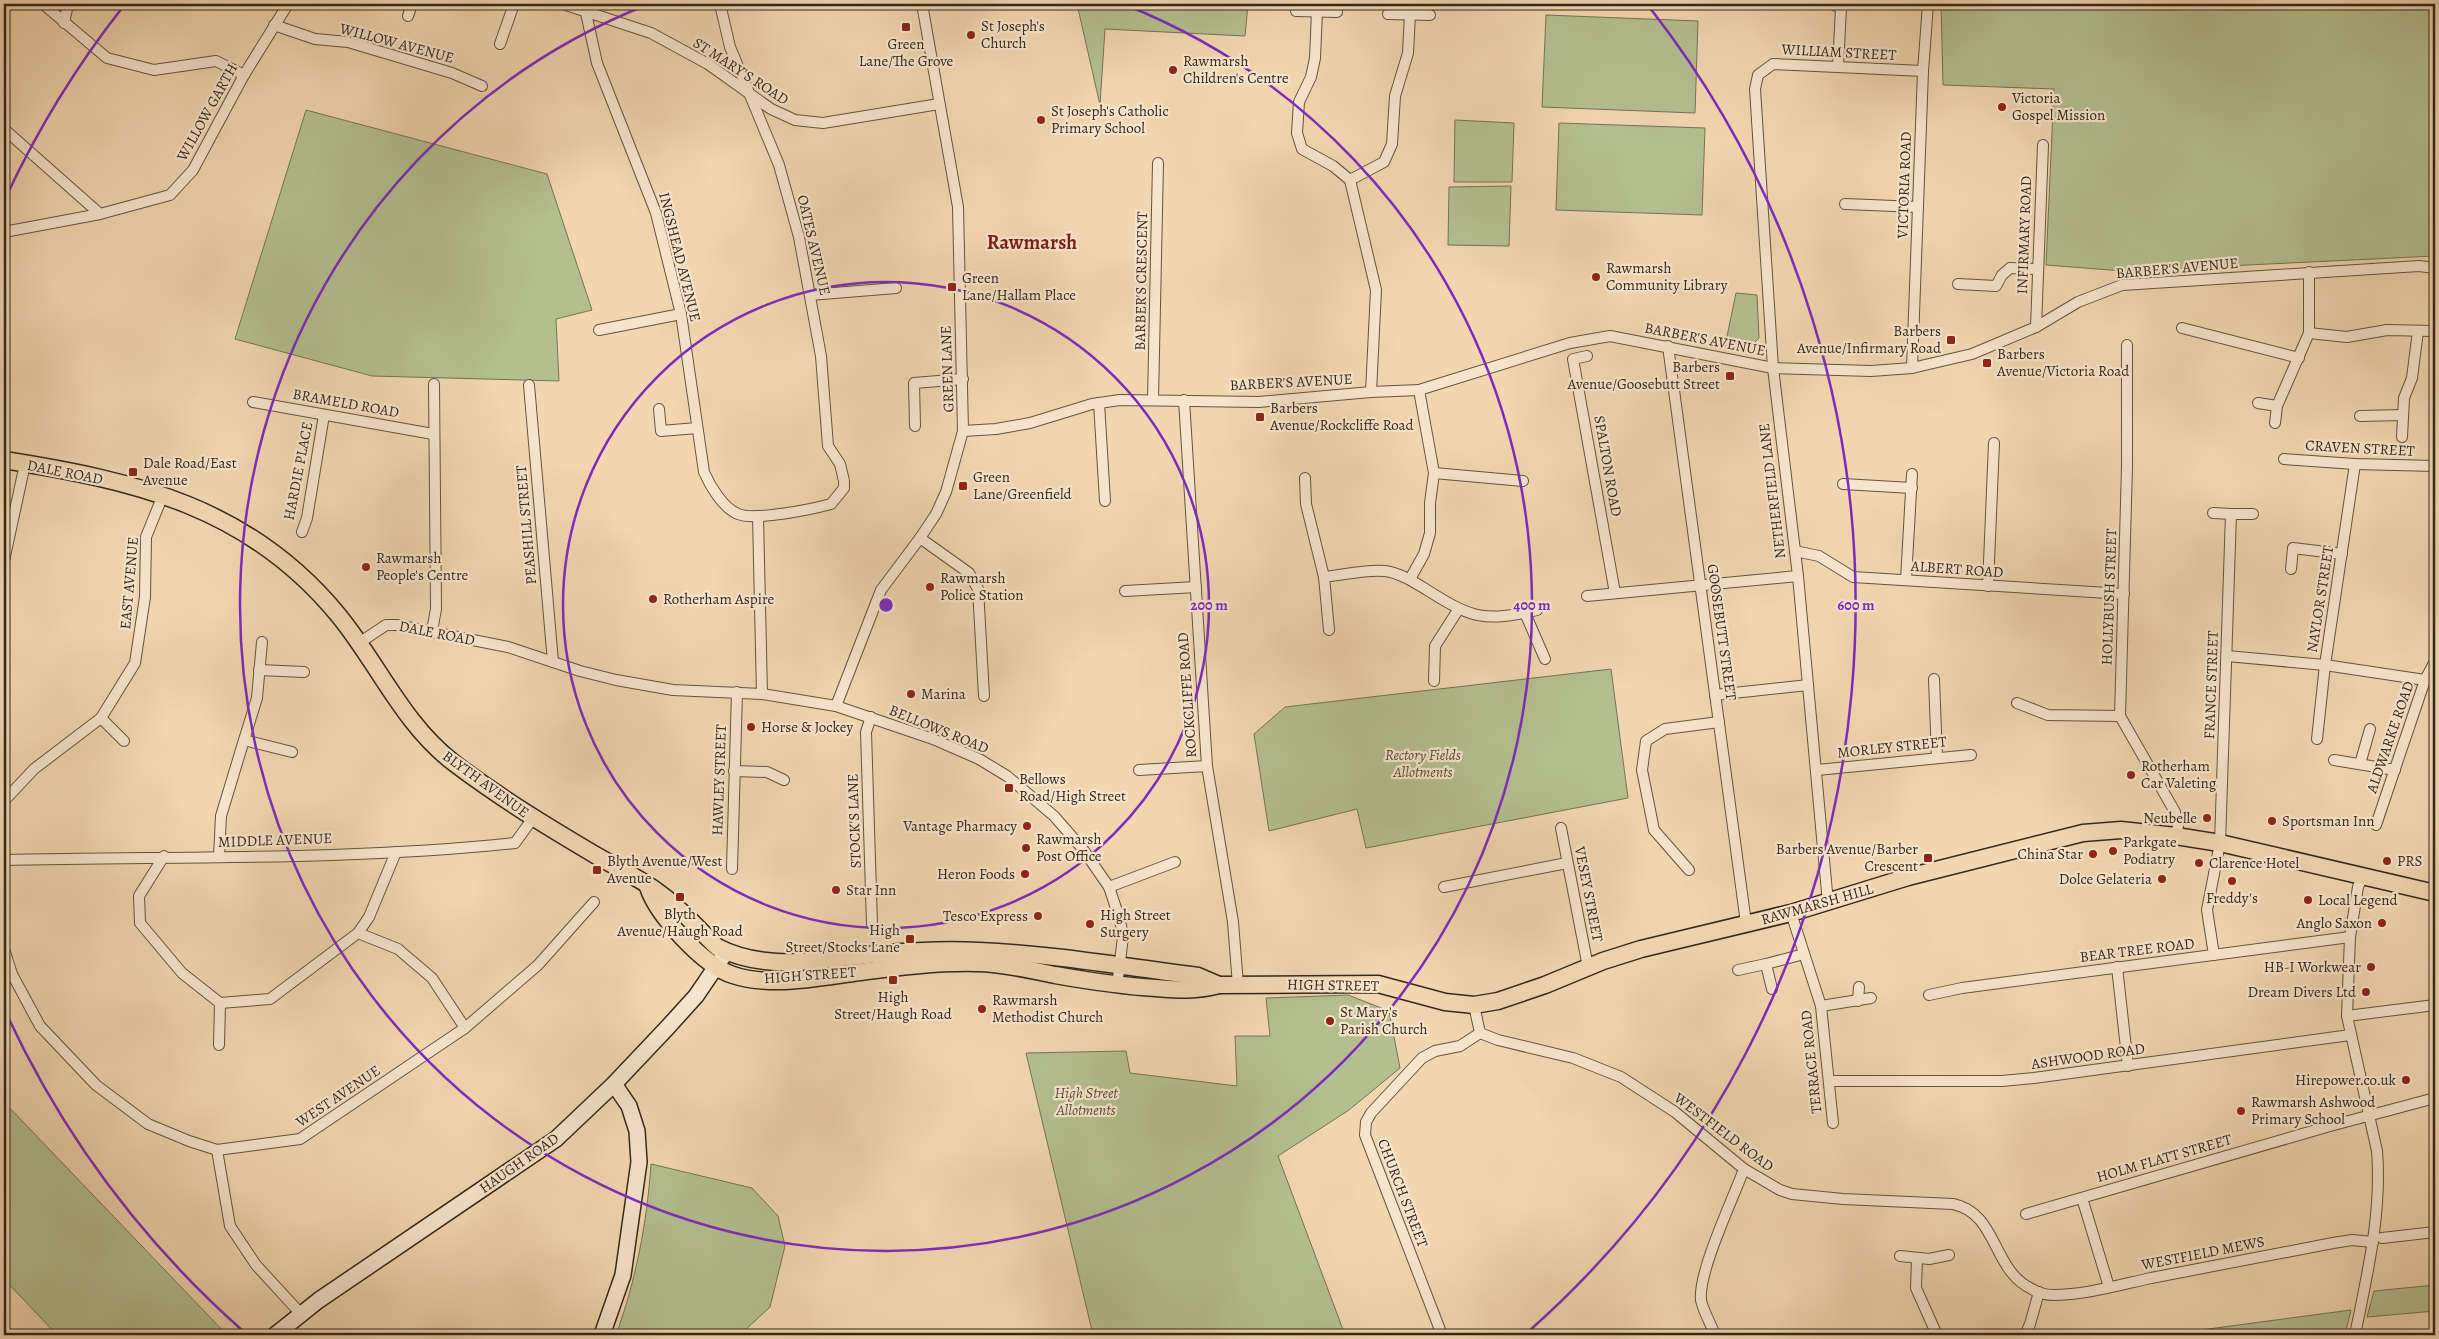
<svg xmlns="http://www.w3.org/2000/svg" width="2439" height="1339" font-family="Alegreya,serif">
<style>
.green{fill:#b4bf90;stroke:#737456}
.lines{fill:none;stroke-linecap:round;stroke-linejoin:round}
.street-casing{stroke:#625441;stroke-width:12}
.secondary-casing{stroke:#32281c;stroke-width:18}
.primary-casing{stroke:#32281c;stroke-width:19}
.street{stroke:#f7e4cc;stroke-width:10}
.secondary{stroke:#f7e4cc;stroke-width:15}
.primary{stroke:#f2d6b0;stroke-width:16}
.ring{fill:none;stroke:#7b2cbf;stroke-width:2.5}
.poi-dot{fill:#8f2418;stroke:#f7e4cc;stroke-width:2}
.labels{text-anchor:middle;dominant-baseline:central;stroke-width:4.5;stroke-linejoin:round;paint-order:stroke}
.poi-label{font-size:15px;fill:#32281c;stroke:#f7e4cc;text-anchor:start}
.street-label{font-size:15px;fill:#32281c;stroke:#f7e4cc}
.park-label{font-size:15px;font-style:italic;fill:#524e39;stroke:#f7e4cc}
.district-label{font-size:20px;font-weight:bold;fill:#7a1f14;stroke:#f7e4cc}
.centre{fill:#7b2cbf;stroke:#f7e4cc;stroke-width:2.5}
.ring-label{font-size:15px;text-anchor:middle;font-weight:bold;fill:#7b2cbf;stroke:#f7e4cc;stroke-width:4.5;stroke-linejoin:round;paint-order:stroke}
</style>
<rect width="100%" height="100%" fill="#f2d6b0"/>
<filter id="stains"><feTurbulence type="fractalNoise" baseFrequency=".004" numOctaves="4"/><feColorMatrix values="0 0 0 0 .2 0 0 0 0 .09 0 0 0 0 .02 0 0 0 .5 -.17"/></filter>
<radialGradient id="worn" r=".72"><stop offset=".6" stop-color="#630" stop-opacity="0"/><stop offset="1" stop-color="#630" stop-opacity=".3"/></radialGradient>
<g class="green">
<path d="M1077 4H1248L1245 36 1105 29 1100 105Z"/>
<path d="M1941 4H2435V256L2123 271 2046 265 2054 89 1943 85Z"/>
<path d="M1546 15 1698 21 1695 113 1542 107Z"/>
<path d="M306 110 547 174 592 310 556 319 559 381 372 376 235 339Z"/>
<path d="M1455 120 1514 123 1512 182H1454Z"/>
<path d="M1559 123 1705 128 1702 215 1556 210Z"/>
<path d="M1511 186 1509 246 1448 245 1449 187Z"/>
<path d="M1736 293 1757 295 1759 338 1746 351 1725 346Z"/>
<path d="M1611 669 1628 798 1366 848 1357 809 1269 831 1254 734 1285 707Z"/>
<path d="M1348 995 1389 1011 1400 1068 1349 1110 1278 1156 1345 1335H1093L1026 1053 1126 1051 1130 1073 1237 1086 1235 1036H1270L1266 998Z"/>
<path d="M4 1102 227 1335H57L4 1279Z"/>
<path d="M651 1164 752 1188 778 1216 785 1246 770 1307 743 1332 731 1335 674 1333 673 1335H616C636 1280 647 1223 651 1164Z"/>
<path d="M2435 1285V1311L2367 1317 2374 1291Z"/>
<path d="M2351 1310 2345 1335H2163Z"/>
</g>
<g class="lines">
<g class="street-casing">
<g id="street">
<path d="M43 4 107 58 154 70 216 61 244 75"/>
<path d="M563 4 651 33 708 64 771 109 795 120 823 123 939 104"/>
<path d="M584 4 597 63 656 213 681 314 704 472C710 486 723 508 738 514 755 521 813 509 831 504L844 488V481L840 464 828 446 821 356 799 237 779 165 730 47 720 4"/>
<path d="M1832 4 1841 8 1838 67"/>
<path d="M1296 11 1337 12"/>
<path d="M1317 11 1315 58 1311 77 1299 102 1297 133 1302 149 1333 166 1350 180"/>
<path d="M1388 14 1430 15"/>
<path d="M408 16 412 4"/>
<path d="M64 23 68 4"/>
<path d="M274 25 315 39 348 42 452 73 482 86"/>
<path d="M500 44 514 4"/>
<path d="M4 129 100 214"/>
<path d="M1845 204 1918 207"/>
<path d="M4 232 100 214 170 195 193 170 244 75 288 4"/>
<path d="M1958 284 1996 286 2002 275 2010 268 2037 269"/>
<path d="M810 295 896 288"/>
<path d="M2036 327 2043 145"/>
<path d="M2182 328 2299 358"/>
<path d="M599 330 681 314"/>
<path d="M2309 333 2347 337 2387 330 2432 331"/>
<path d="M2127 345V467L2120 716 2175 812 2178 826 2176 836"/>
<path d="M1668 346 1746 923"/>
<path d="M1587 356 1573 359 1615 593"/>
<path d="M1912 368 1923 71 1928 4"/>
<path d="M529 385 553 662"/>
<path d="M1371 392 1376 290 1350 180 1384 162 1392 144 1395 96 1408 53 1410 14"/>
<path d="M1153 400 1158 163"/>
<path d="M1184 400 1207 766 1233 922 1238 985"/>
<path d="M253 402 433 434"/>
<path d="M1099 403 1105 501"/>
<path d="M2258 403 2277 406"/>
<path d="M659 409 661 431 697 428"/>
<path d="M2360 416 2402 415"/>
<path d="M2275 423 2277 406 2309 333V272"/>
<path d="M915 426 914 383 963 379"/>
<path d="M963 431 996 429 1030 423 1092 404 1120 400 1259 402 1371 392 1419 390 1570 343 1610 336 1773 368 1871 371 1912 368 1972 354 2036 327 2078 302 2122 285 2419 266 2435 268"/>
<path d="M2402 437 2404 398 2412 378 2418 331"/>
<path d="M2284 459 2355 464 2435 466"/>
<path d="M1434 473 1523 481"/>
<path d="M1305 478 1306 504 1324 577 1329 630"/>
<path d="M1843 484 1912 488"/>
<path d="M2213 513 2231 514 2220 843 2207 910 2214 955"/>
<path d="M2231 514H2253"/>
<path d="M758 516 762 694"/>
<path d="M302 532 307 518 324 415"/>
<path d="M920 538 969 573 978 589 984 696"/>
<path d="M1795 551 1819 556 1853 577 2124 594"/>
<path d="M4 561 25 464"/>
<path d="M2291 569 2293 548 2342 554"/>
<path d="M1324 577C1344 575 1366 569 1385 571 1400 573 1414 582 1427 590 1473 619 1484 622 1537 610"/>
<path d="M1410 579 1424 554 1430 533V503L1434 473 1419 390"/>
<path d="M1906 580 1912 474"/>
<path d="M1988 586 1994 443"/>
<path d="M1125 591 1196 587"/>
<path d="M1587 596 1798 576"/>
<path d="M1525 613 1545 659"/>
<path d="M432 631 436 609 434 384"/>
<path d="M359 643 386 625H397L508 647 580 671 616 680 673 690 762 694 836 706 933 739 979 759 1007 776 1054 816 1082 848 1109 887 1120 920 1123 937 1117 986"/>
<path d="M2227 656 2325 665 2425 680"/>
<path d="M259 670 304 672"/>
<path d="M1934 679 1937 758"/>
<path d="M1434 681 1435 646 1458 610"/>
<path d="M1715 695 1808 685"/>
<path d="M2017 703 2048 715 2120 716"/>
<path d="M836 706 881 590 920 538 936 514 946 492 963 431 958 207 922 4"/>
<path d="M871 717 866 732 872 924"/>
<path d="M101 718 124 741"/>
<path d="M2317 739 2325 665 2355 464"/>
<path d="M244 740 257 698 262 642"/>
<path d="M2334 760 2395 770"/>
<path d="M2360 764 2370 729"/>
<path d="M1139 770 1207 766"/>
<path d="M1817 770 1971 755"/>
<path d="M734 771 767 772 784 780"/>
<path d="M4 801 34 769 101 718 135 663 145 597 146 537 163 495"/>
<path d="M2376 825 2425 680 2435 661"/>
<path d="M1561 828 1588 967"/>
<path d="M164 856 139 896 140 923 182 973 220 1003 270 999 358 933 369 917 396 852"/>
<path d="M219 857 221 816 244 740 292 752"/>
<path d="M4 860C174 856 346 861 515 843L533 818"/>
<path d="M732 869 737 692"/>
<path d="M1689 870 1654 830 1642 770 1646 741 1665 729 1719 722"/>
<path d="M1109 887 1175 862"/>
<path d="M1444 887 1567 863"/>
<path d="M1828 903 1798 576 1773 368 1755 89 1758 75 1773 64 1923 71"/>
<path d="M1791 913 1821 1006 1833 1123"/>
<path d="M358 933 398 949 432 978 465 1028"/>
<path d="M4 949 12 974 40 1026 96 1085 148 1124 189 1141 217 1150 300 1139 465 1028 538 965 594 902"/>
<path d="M2117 967 2128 1066"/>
<path d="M1738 970 1766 964"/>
<path d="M1772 989 1766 964 1804 954"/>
<path d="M1929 995 1962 988 2350 937"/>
<path d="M1858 1001 1859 987"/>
<path d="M1474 1005 1480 1033 1498 1040 1573 1058 1621 1077 1675 1112 1744 1169 1780 1190 1792 1194 1843 1199 1953 1204C1998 1213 1992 1271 2032 1289 2038 1293 2046 1295 2053 1295 2085 1295 2119 1285 2151 1278 2211 1266 2272 1255 2333 1243L2352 1240 2373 1242"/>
<path d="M1821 1006 1871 998"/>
<path d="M2347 1016 2435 1005"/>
<path d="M219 1045 220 1003"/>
<path d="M1829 1081H2002L2034 1078 2350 1035"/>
<path d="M217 1150 230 1226 256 1265 301 1314"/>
<path d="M2082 1198 2109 1287"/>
<path d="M2026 1214 2330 1126 2435 1098"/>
<path d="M2382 1238 2435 1232"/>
<path d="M1900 1256 1929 1259 1949 1255"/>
<path d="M1917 1259 1916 1288 1937 1335"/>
<path d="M1442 1335 1365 1135 1366 1122 1371 1113 1422 1058 1435 1051 1460 1046 1480 1033"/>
<path d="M1715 1335C1711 1324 1703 1311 1701 1300 1698 1272 1733 1199 1744 1169"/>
<path d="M2025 1335 2030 1324 2039 1292"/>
<path d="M2355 1335C2367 1275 2382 1214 2377 1151L2347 1016 2350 937 2358 887 2363 875"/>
</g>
</g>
<g class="secondary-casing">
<g id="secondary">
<path d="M275 1335 319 1300 556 1139 614 1084 667 1028 696 996 726 952"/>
<path d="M602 1335 623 1275 639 1162 637 1131 629 1106 614 1084"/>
</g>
</g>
<g class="primary-casing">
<g id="primary">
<path d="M4 460C137 481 250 507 339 616 379 665 403 724 454 763 500 798 548 827 597 856 616 867 641 879 658 892 680 907 698 929 717 947 768 973 823 959 877 954 911 951 945 949 979 951 1052 954 1126 967 1198 976L1219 985"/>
<path d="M648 887C657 915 704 966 733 975 772 988 820 977 860 972 898 967 938 962 977 963 1003 963 1030 970 1055 975 1089 981 1122 986 1156 988 1181 990 1195 991 1219 985L1378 984 1445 1002 1474 1005 1498 1001 1545 985 1603 961 1641 949 1791 913 1908 877 2083 833 2121 830 2176 836 2220 843 2435 893"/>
</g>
</g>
<use href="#street" class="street"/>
<use href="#secondary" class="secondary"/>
<use href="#primary" class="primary"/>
</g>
<g class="ring">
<circle cx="886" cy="605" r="323"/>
<path d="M1123 4A646 646 0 1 1 649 4"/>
<path d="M243 1331A970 970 0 0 1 7 1015M7 195A970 970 0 0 1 122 8M1650 8A970 970 0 0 1 1529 1331"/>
</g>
<g class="poi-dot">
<rect x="901" y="22" width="10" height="10" rx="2.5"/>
<circle cx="971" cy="35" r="5"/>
<circle cx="1173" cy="70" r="5"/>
<circle cx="2002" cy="107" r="5"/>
<circle cx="1041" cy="120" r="5"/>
<circle cx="1596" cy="277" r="5"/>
<rect x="947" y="282" width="10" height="10" rx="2.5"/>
<rect x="1946" y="335" width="10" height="10" rx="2.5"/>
<rect x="1982" y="358" width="10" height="10" rx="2.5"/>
<rect x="1725" y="371" width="10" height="10" rx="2.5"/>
<rect x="1255" y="412" width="10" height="10" rx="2.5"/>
<rect x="128" y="467" width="10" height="10" rx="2.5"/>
<rect x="958" y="481" width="10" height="10" rx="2.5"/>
<circle cx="366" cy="567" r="5"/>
<circle cx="930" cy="587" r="5"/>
<circle cx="653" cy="599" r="5"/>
<circle cx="911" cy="694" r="5"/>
<circle cx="751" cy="727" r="5"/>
<circle cx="2131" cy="775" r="5"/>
<rect x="1004" y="783" width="10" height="10" rx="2.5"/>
<circle cx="2207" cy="818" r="5"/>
<circle cx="2272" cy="821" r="5"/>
<circle cx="1027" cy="826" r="5"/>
<circle cx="1026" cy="848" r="5"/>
<circle cx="2113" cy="851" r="5"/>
<circle cx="2093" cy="854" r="5"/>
<rect x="1923" y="853" width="10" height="10" rx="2.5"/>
<circle cx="2387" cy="861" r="5"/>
<circle cx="2199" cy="863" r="5"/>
<rect x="592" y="865" width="10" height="10" rx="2.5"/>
<circle cx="1025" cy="874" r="5"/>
<circle cx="2162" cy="879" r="5"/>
<circle cx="2232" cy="881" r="5"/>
<circle cx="836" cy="890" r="5"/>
<rect x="675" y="892" width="10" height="10" rx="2.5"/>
<circle cx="2308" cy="900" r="5"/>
<circle cx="1038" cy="916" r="5"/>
<circle cx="2382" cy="923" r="5"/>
<circle cx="1090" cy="924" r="5"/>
<rect x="905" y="934" width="10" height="10" rx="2.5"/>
<circle cx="2371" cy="967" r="5"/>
<rect x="888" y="975" width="10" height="10" rx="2.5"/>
<circle cx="2366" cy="992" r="5"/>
<circle cx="982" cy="1009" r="5"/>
<circle cx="1330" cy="1021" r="5"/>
<circle cx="2406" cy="1080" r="5"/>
<circle cx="2241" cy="1111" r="5"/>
</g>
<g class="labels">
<g class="poi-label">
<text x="981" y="26">St Joseph's<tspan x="981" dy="17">Church</tspan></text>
<text x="906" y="44" text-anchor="middle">Green<tspan x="906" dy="17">Lane/The Grove</tspan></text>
<text x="1183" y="61">Rawmarsh<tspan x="1183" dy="17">Children's Centre</tspan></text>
<text x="2012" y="98">Victoria<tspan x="2012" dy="17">Gospel Mission</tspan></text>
<text x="1051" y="111">St Joseph's Catholic<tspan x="1051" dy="17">Primary School</tspan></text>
<text x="1606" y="268">Rawmarsh<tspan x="1606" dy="17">Community Library</tspan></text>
<text x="962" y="278">Green<tspan x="962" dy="17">Lane/Hallam Place</tspan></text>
<text x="1941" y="331" text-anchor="end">Barbers<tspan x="1941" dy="17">Avenue/Infirmary Road</tspan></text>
<text x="1997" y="354">Barbers<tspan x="1997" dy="17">Avenue/Victoria Road</tspan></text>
<text x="1720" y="367" text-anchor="end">Barbers<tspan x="1720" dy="17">Avenue/Goosebutt Street</tspan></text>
<text x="1270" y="408">Barbers<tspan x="1270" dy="17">Avenue/Rockcliffe Road</tspan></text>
<text x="143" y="463">Dale Road/East<tspan x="143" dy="17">Avenue</tspan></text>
<text x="973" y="477">Green<tspan x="973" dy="17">Lane/Greenfield</tspan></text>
<text x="376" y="558">Rawmarsh<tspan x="376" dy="17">People's Centre</tspan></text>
<text x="940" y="578">Rawmarsh<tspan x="940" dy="17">Police Station</tspan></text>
<text x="663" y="599">Rotherham Aspire</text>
<text x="921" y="694">Marina</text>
<text x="761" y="727">Horse &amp; Jockey</text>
<text x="2141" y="766">Rotherham<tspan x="2141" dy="17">Car Valeting</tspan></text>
<text x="1019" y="779">Bellows<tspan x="1019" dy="17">Road/High Street</tspan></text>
<text x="2197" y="818" text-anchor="end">Neubelle</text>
<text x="2282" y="821">Sportsman Inn</text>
<text x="1017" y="826" text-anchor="end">Vantage Pharmacy</text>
<text x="1036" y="839">Rawmarsh<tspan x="1036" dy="17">Post Office</tspan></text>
<text x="2123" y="842">Parkgate<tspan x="2123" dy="17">Podiatry</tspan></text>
<text x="1918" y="849" text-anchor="end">Barbers Avenue/Barber<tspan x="1918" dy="17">Crescent</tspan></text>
<text x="2083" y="854" text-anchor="end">China Star</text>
<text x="607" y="861">Blyth Avenue/West<tspan x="607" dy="17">Avenue</tspan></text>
<text x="2397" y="861">PRS</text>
<text x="2209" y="863">Clarence Hotel</text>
<text x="1015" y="874" text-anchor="end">Heron Foods</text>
<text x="2152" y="879" text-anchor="end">Dolce Gelateria</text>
<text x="846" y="890">Star Inn</text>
<text x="2232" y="898" text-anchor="middle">Freddy's</text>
<text x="2318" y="900">Local Legend</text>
<text x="680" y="914" text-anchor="middle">Blyth<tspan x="680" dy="17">Avenue/Haugh Road</tspan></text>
<text x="1100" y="915">High Street<tspan x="1100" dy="17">Surgery</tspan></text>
<text x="1028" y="916" text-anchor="end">Tesco Express</text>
<text x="2372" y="923" text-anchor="end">Anglo Saxon</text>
<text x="900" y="930" text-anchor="end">High<tspan x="900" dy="17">Street/Stocks Lane</tspan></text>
<text x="2361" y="967" text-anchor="end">HB-I Workwear</text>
<text x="2356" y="992" text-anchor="end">Dream Divers Ltd</text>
<text x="893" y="997" text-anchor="middle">High<tspan x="893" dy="17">Street/Haugh Road</tspan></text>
<text x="992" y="1000">Rawmarsh<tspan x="992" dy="17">Methodist Church</tspan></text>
<text x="1340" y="1012">St Mary's<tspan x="1340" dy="17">Parish Church</tspan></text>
<text x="2396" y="1080" text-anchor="end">Hirepower.co.uk</text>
<text x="2251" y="1102">Rawmarsh Ashwood<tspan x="2251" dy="17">Primary School</tspan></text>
</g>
<g class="street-label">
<text transform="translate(397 43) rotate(15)">WILLOW AVENUE</text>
<text transform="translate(1839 52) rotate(3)">WILLIAM STREET</text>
<text transform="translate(741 71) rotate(33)">ST MARY'S ROAD</text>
<text transform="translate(207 112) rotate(-61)">WILLOW GARTH</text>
<text transform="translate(1904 185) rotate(-88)">VICTORIA ROAD</text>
<text transform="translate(2024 235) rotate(-88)">INFIRMARY ROAD</text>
<text transform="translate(814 245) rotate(77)">OATES AVENUE</text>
<text transform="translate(680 257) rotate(76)">INGSHEAD AVENUE</text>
<text transform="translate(2177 268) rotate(-5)">BARBER'S AVENUE</text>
<text transform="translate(1141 281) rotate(-89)">BARBER'S CRESCENT</text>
<text transform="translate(1705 339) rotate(11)">BARBER'S AVENUE</text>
<text transform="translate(947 369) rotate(-92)">GREEN LANE</text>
<text transform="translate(1291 382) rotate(-3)">BARBER'S AVENUE</text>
<text transform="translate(346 403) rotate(10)">BRAMELD ROAD</text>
<text transform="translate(2360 448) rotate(3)">CRAVEN STREET</text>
<text transform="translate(1608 466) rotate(80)">SPALTON ROAD</text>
<text transform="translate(298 471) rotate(-79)">HARDIE PLACE</text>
<text transform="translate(65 472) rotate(11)">DALE ROAD</text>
<text transform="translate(1772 491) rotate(-97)">NETHERFIELD LANE</text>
<text transform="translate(526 525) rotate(-95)">PEASHILL STREET</text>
<text transform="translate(1957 569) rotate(4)">ALBERT ROAD</text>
<text transform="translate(129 583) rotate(-85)">EAST AVENUE</text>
<text transform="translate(2109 597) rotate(-88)">HOLLYBUSH STREET</text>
<text transform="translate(2320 599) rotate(-81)">NAYLOR STREET</text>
<text transform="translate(1722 632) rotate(82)">GOOSEBUTT STREET</text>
<text transform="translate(437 633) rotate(11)">DALE ROAD</text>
<text transform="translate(2211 685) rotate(-88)">FRANCE STREET</text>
<text transform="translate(1187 695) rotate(-94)">ROCKCLIFFE ROAD</text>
<text transform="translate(939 729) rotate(22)">BELLOWS ROAD</text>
<text transform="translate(2390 737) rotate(-71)">ALDWARKE ROAD</text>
<text transform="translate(1892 747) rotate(-6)">MORLEY STREET</text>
<text transform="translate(719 780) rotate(-88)">HAWLEY STREET</text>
<text transform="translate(486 784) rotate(36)">BLYTH AVENUE</text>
<text transform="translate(854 821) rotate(-92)">STOCK'S LANE</text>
<text transform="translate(275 840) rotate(-2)">MIDDLE AVENUE</text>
<text transform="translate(1589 894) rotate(79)">VESEY STREET</text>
<text transform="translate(1817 904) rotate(-16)">RAWMARSH HILL</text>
<text transform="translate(2137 950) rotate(-7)">BEAR TREE ROAD</text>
<text transform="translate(810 975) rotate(-4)">HIGH STREET</text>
<text transform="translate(1333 985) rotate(1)">HIGH STREET</text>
<text transform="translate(2088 1056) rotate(-8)">ASHWOOD ROAD</text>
<text transform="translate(1811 1062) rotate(-96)">TERRACE ROAD</text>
<text transform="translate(338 1096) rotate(-34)">WEST AVENUE</text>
<text transform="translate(1724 1132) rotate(37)">WESTFIELD ROAD</text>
<text transform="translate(2164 1158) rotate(-16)">HOLM FLATT STREET</text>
<text transform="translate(519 1163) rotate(-35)">HAUGH ROAD</text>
<text transform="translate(1403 1193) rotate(69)">CHURCH STREET</text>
<text transform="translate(2203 1253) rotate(-11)">WESTFIELD MEWS</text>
</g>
<g class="park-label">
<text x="1423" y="755">Rectory Fields<tspan x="1423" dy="17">Allotments</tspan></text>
<text x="1086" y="1093">High Street<tspan x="1086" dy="17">Allotments</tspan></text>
</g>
<g class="district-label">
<text x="1032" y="242">Rawmarsh</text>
</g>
</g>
<circle cx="886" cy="605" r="8" class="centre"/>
<g class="ring-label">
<text x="1209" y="610">200 m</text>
<text x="1532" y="610">400 m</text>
<text x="1856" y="610">600 m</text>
</g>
<rect width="2439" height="1339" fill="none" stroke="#f2d6b0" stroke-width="20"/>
<rect x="5" y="5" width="2429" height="1329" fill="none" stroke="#32281c" stroke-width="2.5"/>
<rect x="10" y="10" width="2419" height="1319" fill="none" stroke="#32281c"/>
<rect width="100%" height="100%" filter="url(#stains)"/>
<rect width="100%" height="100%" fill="url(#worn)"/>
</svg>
